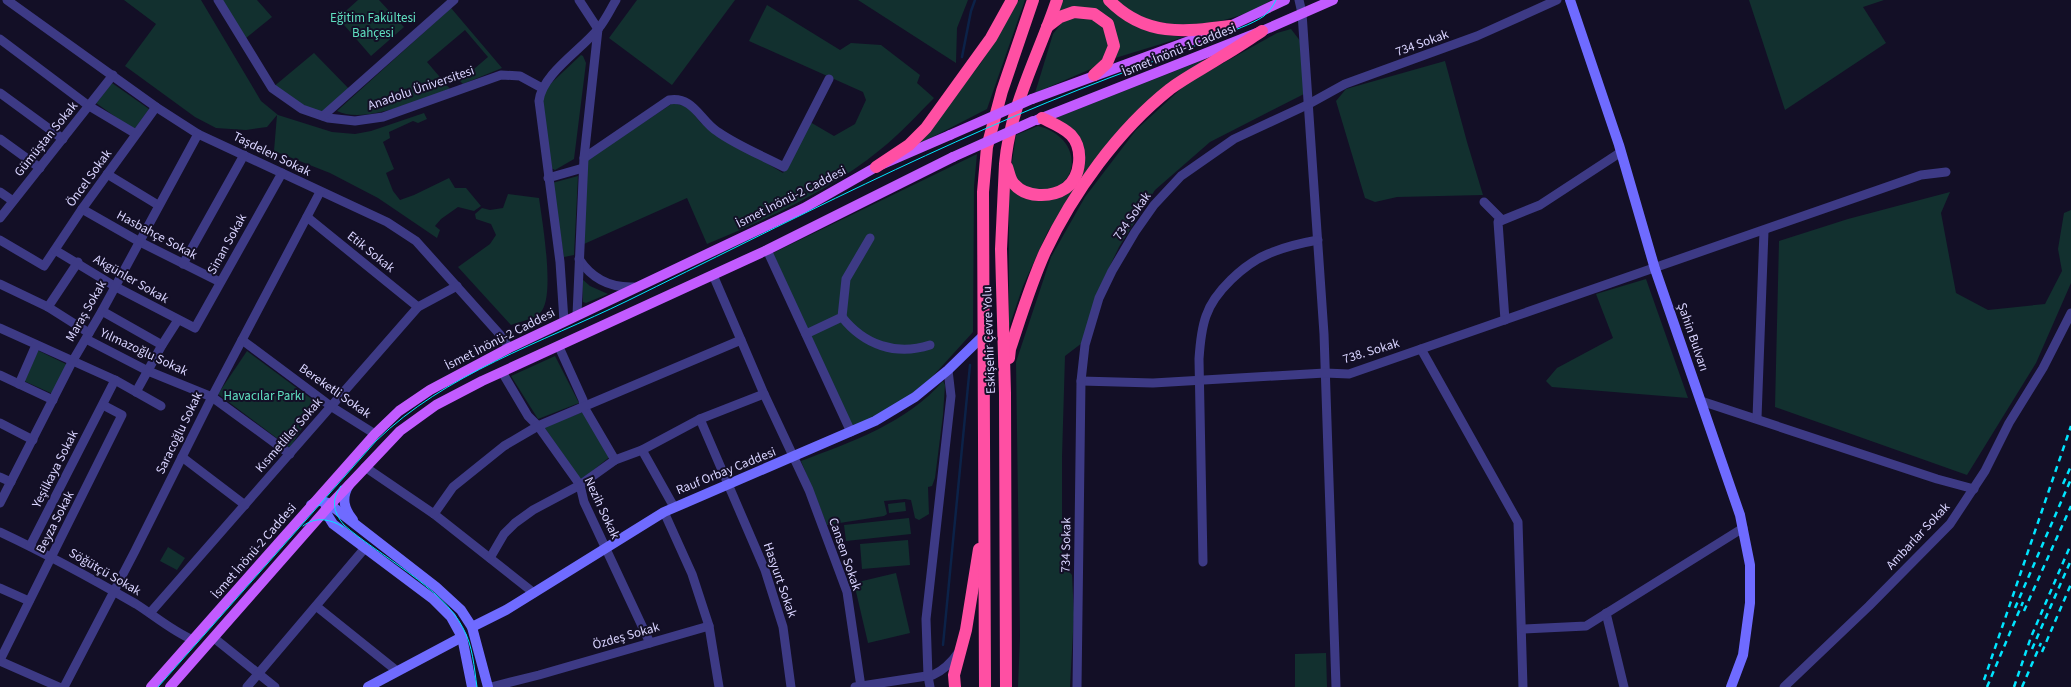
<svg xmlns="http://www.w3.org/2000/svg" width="2071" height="687" font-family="'Source Sans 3',sans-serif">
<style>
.green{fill:#12302f}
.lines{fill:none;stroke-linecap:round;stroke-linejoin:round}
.stream{stroke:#0c2248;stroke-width:2.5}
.street{stroke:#3d3a85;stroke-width:9}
.secondary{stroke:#6f6bff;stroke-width:10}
.primary{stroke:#c25bff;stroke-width:10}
.highway{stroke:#ff4fa3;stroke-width:12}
.tram{stroke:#00e5ff;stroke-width:1}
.rail{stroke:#00e5ff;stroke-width:2.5;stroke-dasharray:6 5;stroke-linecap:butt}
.primary-bridge{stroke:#c25bff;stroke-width:10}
.labels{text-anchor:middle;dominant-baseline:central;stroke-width:4;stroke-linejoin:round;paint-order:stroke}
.park-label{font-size:13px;fill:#5fe0c0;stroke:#130f26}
.street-label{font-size:13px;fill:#d9d4ff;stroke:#130f26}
</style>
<rect width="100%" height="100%" fill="#130f26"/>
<g class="green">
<path d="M124 0H201L261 101 278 115 332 132 355 134 371 131 424 113 427 119 418 123 413 121 389 132 390 138 383 142 394 169 386 173 393 191 400 200 414 195 449 178 455 188H466L481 206 474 211 458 207 441 219 435 226 440 230 437 238 378 198 330 173 274 151 277 115 267 127 246 130 216 128 195 117 125 66 156 24Z"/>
<path d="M222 0H257L272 17 246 38Z"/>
<path d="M358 0H379L404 27 371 56 338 18Z"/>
<path d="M637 0H735L672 85 609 38Z"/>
<path d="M858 0H968L957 28 956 63Z"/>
<path d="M1019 0H1025L987 109 917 145 981 63Z"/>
<path d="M1061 0H1104C1130 28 1147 33 1184 37L1112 59 1102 15C1082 6 1077 4 1056 14Z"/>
<path d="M1117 0H1271C1233 27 1151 38 1117 0Z"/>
<path d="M1749 0H1884L1863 7 1886 43 1785 110Z"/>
<path d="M767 5 840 50 851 43 881 45 920 75 917 83 934 98C917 115 900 134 881 149 830 191 767 219 707 244L687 198 584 244 587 160 673 103 688 107 701 123 783 173 810 122 834 136 855 124 866 100 863 92 749 41Z"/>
<path d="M451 8 502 68 463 84 460 81 488 57 465 30 427 62 450 89C422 99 364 125 337 111Z"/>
<path d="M1083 14 1102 23 1109 45 1100 65 1035 93 1053 34 1063 21Z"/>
<path d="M1291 29 1301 42 1304 94 1210 142 1155 190 1119 247 1096 295 1082 343 1065 356 1062 457V564L1072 575 1074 614 1070 687H1018L1020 636 1016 362 1051 257 1085 197 1136 130 1186 84 1277 33Z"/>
<path d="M314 53 351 91 323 116 272 88Z"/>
<path d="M581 55 583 56 586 63 574 159 555 170 549 167 542 105 545 89Z"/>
<path d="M1203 60 1204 62 1091 170 1048 231 1023 286 1009 327V187L1060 194 1082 153 1053 119Z"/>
<path d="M1445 61 1467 142 1483 195 1397 197 1375 202 1365 198 1336 101 1346 89Z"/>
<path d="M112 83 149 109 134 130 96 103Z"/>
<path d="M1038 126C1086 138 1080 193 1038 190 1033 190 1026 187 1021 185L1011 169 1016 135Z"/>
<path d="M977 154 974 186 973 332 932 377 904 400 852 428 773 253Z"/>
<path d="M578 176 574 255 564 257 552 183Z"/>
<path d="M1950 192 1941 213 1956 293 1988 310 2045 304 2062 271 2058 249 2064 213 2071 210V283L2036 363 1967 475 1775 407 1779 241 1848 219Z"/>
<path d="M508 194 539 198C542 220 556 299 540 313 533 319 519 322 511 325L458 267 490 244 496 235 491 224 476 219 475 214 482 208 490 210 503 208Z"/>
<path d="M582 279 590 286 608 294 586 303 583 302Z"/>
<path d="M1646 279 1688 398 1552 387 1546 381 1557 368 1613 338 1596 294Z"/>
<path d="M37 350 68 365 53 394 24 381Z"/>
<path d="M247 351 317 403 290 448 218 394Z"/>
<path d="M555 356 579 403 538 419 511 376Z"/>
<path d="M943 381 945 385 943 415 935 478 932 486 928 487 929 514 919 520 915 518 911 500 905 499 884 501 887 514 884 516 827 525 801 461C851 442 907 423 943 381Z"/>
<path d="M583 412 612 455 581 480 544 427Z"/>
<path d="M905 502 906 511 889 513 888 504Z"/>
<path d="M909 518 911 534 846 541 844 525Z"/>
<path d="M908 540 910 565 862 569 860 544Z"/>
<path d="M168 547 185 558 177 570 160 561Z"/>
<path d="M896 573 910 633 868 643 854 583Z"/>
<path d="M1326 653 1327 687H1295V654Z"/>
</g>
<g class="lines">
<g class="stream">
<path d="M962 57 971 11 975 0"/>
<path d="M943 645 970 365"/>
</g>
<g class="street">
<path d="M7 0 156 107 198 134 387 222 416 241 503 338 509 348"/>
<path d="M218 0 272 88 302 109 328 118 355 121 383 117 501 75 520 76 542 88"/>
<path d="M579 0 598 29"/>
<path d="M1299 0 1302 13 1324 334 1336 687"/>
<path d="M0 39 89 106 136 134"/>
<path d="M0 93 63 139"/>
<path d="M323 116 454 0"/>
<path d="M0 139 40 168"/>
<path d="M584 158 669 100C694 96 700 121 718 132 738 146 763 156 784 167L829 79"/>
<path d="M107 174 158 205"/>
<path d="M548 178 583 168"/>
<path d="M0 192 13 201"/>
<path d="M1484 202 1502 220"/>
<path d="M82 209 140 242 220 282"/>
<path d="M307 217 418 307"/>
<path d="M0 218 113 75"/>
<path d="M0 240 44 266 82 209 156 107"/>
<path d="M55 250 116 287 195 328 282 173"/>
<path d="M767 250 851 432"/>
<path d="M579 259C592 279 610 288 634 287"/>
<path d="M183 264 244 155"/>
<path d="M713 275 741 340"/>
<path d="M0 284 48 307 89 333"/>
<path d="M48 307 78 262"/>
<path d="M102 311 162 345"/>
<path d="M577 315 584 158 598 29"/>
<path d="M842 317C864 345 896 356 930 345"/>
<path d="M1505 320 1498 222 1540 205 1621 152"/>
<path d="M564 321 560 262 539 101C542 74 581 50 598 29 605 21 610 10 616 0"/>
<path d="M0 328 115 380 161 406"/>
<path d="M806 334 842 317 846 279 870 238"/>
<path d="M86 339 148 371 212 397 290 454"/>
<path d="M242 340 332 407 375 434"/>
<path d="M559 347 583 400 584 407 615 460"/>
<path d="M1421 349 1518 522 1523 687"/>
<path d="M502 372 528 416 538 426 580 485 584 502 650 643"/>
<path d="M0 375 53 400"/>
<path d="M1081 381 1153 383 1325 373 1349 374 1921 175 1946 172"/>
<path d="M19 384 36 345"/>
<path d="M136 392 162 345 178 320"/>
<path d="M1701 401 1937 479 1974 489"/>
<path d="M1757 418 1764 231"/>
<path d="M700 419 765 570 783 627 791 687"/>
<path d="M0 423 33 440"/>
<path d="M642 450 674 507"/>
<path d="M182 457 245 505"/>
<path d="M365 467 434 514 534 593"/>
<path d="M0 477 11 482"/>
<path d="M0 503 72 362 102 311 198 134"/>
<path d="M664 512 692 574 709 626"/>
<path d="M434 514 453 487 504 446 538 426 741 340 764 394"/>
<path d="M0 532C47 554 91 578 136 604 155 616 172 631 193 640"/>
<path d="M30 546 115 380"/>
<path d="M490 558 504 534 515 523 533 510 580 485 615 460 642 450 700 419 764 394 809 490 847 592 861 687"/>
<path d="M1203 562 1199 359C1200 344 1201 330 1206 316 1214 292 1244 264 1268 254 1284 247 1301 243 1318 240"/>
<path d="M0 588 29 601"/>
<path d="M316 606 397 671"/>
<path d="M150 613 418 307 457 286"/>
<path d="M1606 613 1624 687"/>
<path d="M1522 629 1586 626 1743 528"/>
<path d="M214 638 275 687"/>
<path d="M0 660 122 415 103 405"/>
<path d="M0 661 59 687"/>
<path d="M64 687 135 551 214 393 320 192"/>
<path d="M247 687 365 548"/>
<path d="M491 687 539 675 709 626 719 687"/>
<path d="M855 687 933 675C944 670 951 663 958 653"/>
<path d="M930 687 928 676 926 619 951 396 948 370"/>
<path d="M1077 687 1081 381 1085 345 1099 298 1112 271 1135 232 1154 205 1181 176 1234 139 1307 105 1345 84 1477 36 1557 0"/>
<path d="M1784 687 1869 606 1950 524 1985 471 2009 423 2043 368 2071 313"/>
</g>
<g class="secondary">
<path d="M1570 0 1619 145 1655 269 1740 515 1750 565V603L1743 655 1731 687"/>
<path d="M349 485C341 498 344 509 353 520"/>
<path d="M325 503 328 516 333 524 433 599 451 617 462 637 472 687"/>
<path d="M311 505 319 500 328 503 436 587 461 610 472 627 488 687"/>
<path d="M472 627 506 610 664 512 875 421 915 397 948 370 984 335"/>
<path d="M368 687 462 637"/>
</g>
<g class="primary">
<path d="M1032 99 1230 26 1285 0"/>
<path d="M1037 120 1262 31 1333 0"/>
<path d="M151 687 375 434 399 411 430 390 509 348 804 208 876 167 950 135"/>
<path d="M170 687 330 505 400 431 436 405 482 381 767 250 953 157"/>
</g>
<g class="highway">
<path d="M1109 0C1145 37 1184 32 1230 26"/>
<path d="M1047 27 1060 17 1074 12 1094 14 1108 24 1114 46 1107 63 1094 75"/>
<path d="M876 167 909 145 926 128 991 38 1012 0"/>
<path d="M1007 167C1009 172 1010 180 1014 184 1026 198 1051 198 1066 188 1081 177 1084 149 1071 135 1063 127 1052 123 1042 118"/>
<path d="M1009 358 1010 349C1021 316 1031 283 1045 252 1073 193 1118 130 1170 89 1186 77 1204 68 1221 57 1235 49 1248 40 1262 31"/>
<path d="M955 687 954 675 966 630 979 549"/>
<path d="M985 687 983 192 987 147 1002 91 1033 0"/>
<path d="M1006 687 1005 393 1001 249 1005 164C1010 106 1039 54 1057 0"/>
</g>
<g class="tram">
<path d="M341 486C331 500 333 512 344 525 378 555 443 588 463 628 473 646 474 667 477 687"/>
<path d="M303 526C315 516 331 519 343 527"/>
<path d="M158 687 376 441C446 373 541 343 627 301 786 223 943 141 1109 78 1146 64 1182 51 1218 37 1233 30 1251 25 1264 16 1270 11 1273 6 1276 0"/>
</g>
<g class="rail">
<path d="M2063 484 2071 466"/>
<path d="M2015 608 2071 479"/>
<path d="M2024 611 2071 506"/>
<path d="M2032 649 2071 560"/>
<path d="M2042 652 2071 584"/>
<path d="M1984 680 2071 426"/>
<path d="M1987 687 2023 602"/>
<path d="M2014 687 2031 637 2071 544"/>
<path d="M2022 687 2041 643"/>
</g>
<g class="primary-bridge">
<path d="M950 135 1032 99"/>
<path d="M953 157 1033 121"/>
</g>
</g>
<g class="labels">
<g class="park-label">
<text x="373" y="18">Eğitim Fakültesi<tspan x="373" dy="15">Bahçesi</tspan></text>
<text x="264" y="396">Havacılar Parkı</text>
</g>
<g class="street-label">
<text transform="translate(1422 43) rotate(-20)">734 Sokak</text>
<text transform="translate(1179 50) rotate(-22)">İsmet İnönü-1 Caddesi</text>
<text transform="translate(421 88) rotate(-19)">Anadolu Üniversitesi</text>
<text transform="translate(46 139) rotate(-51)">Gümüştan Sokak</text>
<text transform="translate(272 154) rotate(26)">Taşdelen Sokak</text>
<text transform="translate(89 178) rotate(-54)">Öncel Sokak</text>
<text transform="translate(791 197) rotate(-27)">İsmet İnönü-2 Caddesi</text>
<text transform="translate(1132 216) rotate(-55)">734 Sokak</text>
<text transform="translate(157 235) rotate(28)">Hasbahçe Sokak</text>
<text transform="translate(227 244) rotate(-61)">Sinan Sokak</text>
<text transform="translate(371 252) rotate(39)">Etik Sokak</text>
<text transform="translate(131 279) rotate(30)">Akgünler Sokak</text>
<text transform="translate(86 311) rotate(-60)">Maraş Sokak</text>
<text transform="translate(1693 337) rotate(71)">Şahin Bulvarı</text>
<text transform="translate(500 339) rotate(-27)">İsmet İnönü-2 Caddesi</text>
<text transform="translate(989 340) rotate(-92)">Eskişehir Çevre Yolu</text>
<text transform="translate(1371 351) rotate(-17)">738. Sokak</text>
<text transform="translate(144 352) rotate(25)">Yılmazoğlu Sokak</text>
<text transform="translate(335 391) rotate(35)">Bereketli Sokak</text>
<text transform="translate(179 433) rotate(-64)">Saracoğlu Sokak</text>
<text transform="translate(289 435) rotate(-49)">Kısmetliler Sokak</text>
<text transform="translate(55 469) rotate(-63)">Yeşilkaya Sokak</text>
<text transform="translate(726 471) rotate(-22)">Rauf Orbay Caddesi</text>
<text transform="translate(602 508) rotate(65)">Nezih Sokak</text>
<text transform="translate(55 522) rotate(-63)">Beyza Sokak</text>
<text transform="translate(1918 536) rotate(-47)">Ambarlar Sokak</text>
<text transform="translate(1066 545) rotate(-89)">734 Sokak</text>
<text transform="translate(254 551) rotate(-49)">İsmet İnönü-2 Caddesi</text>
<text transform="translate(845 554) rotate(71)">Cansen Sokak</text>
<text transform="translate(105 572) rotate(30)">Söğütçü Sokak</text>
<text transform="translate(780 580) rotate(71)">Hasyurt Sokak</text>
<text transform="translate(626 636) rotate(-16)">Özdeş Sokak</text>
</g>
</g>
</svg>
